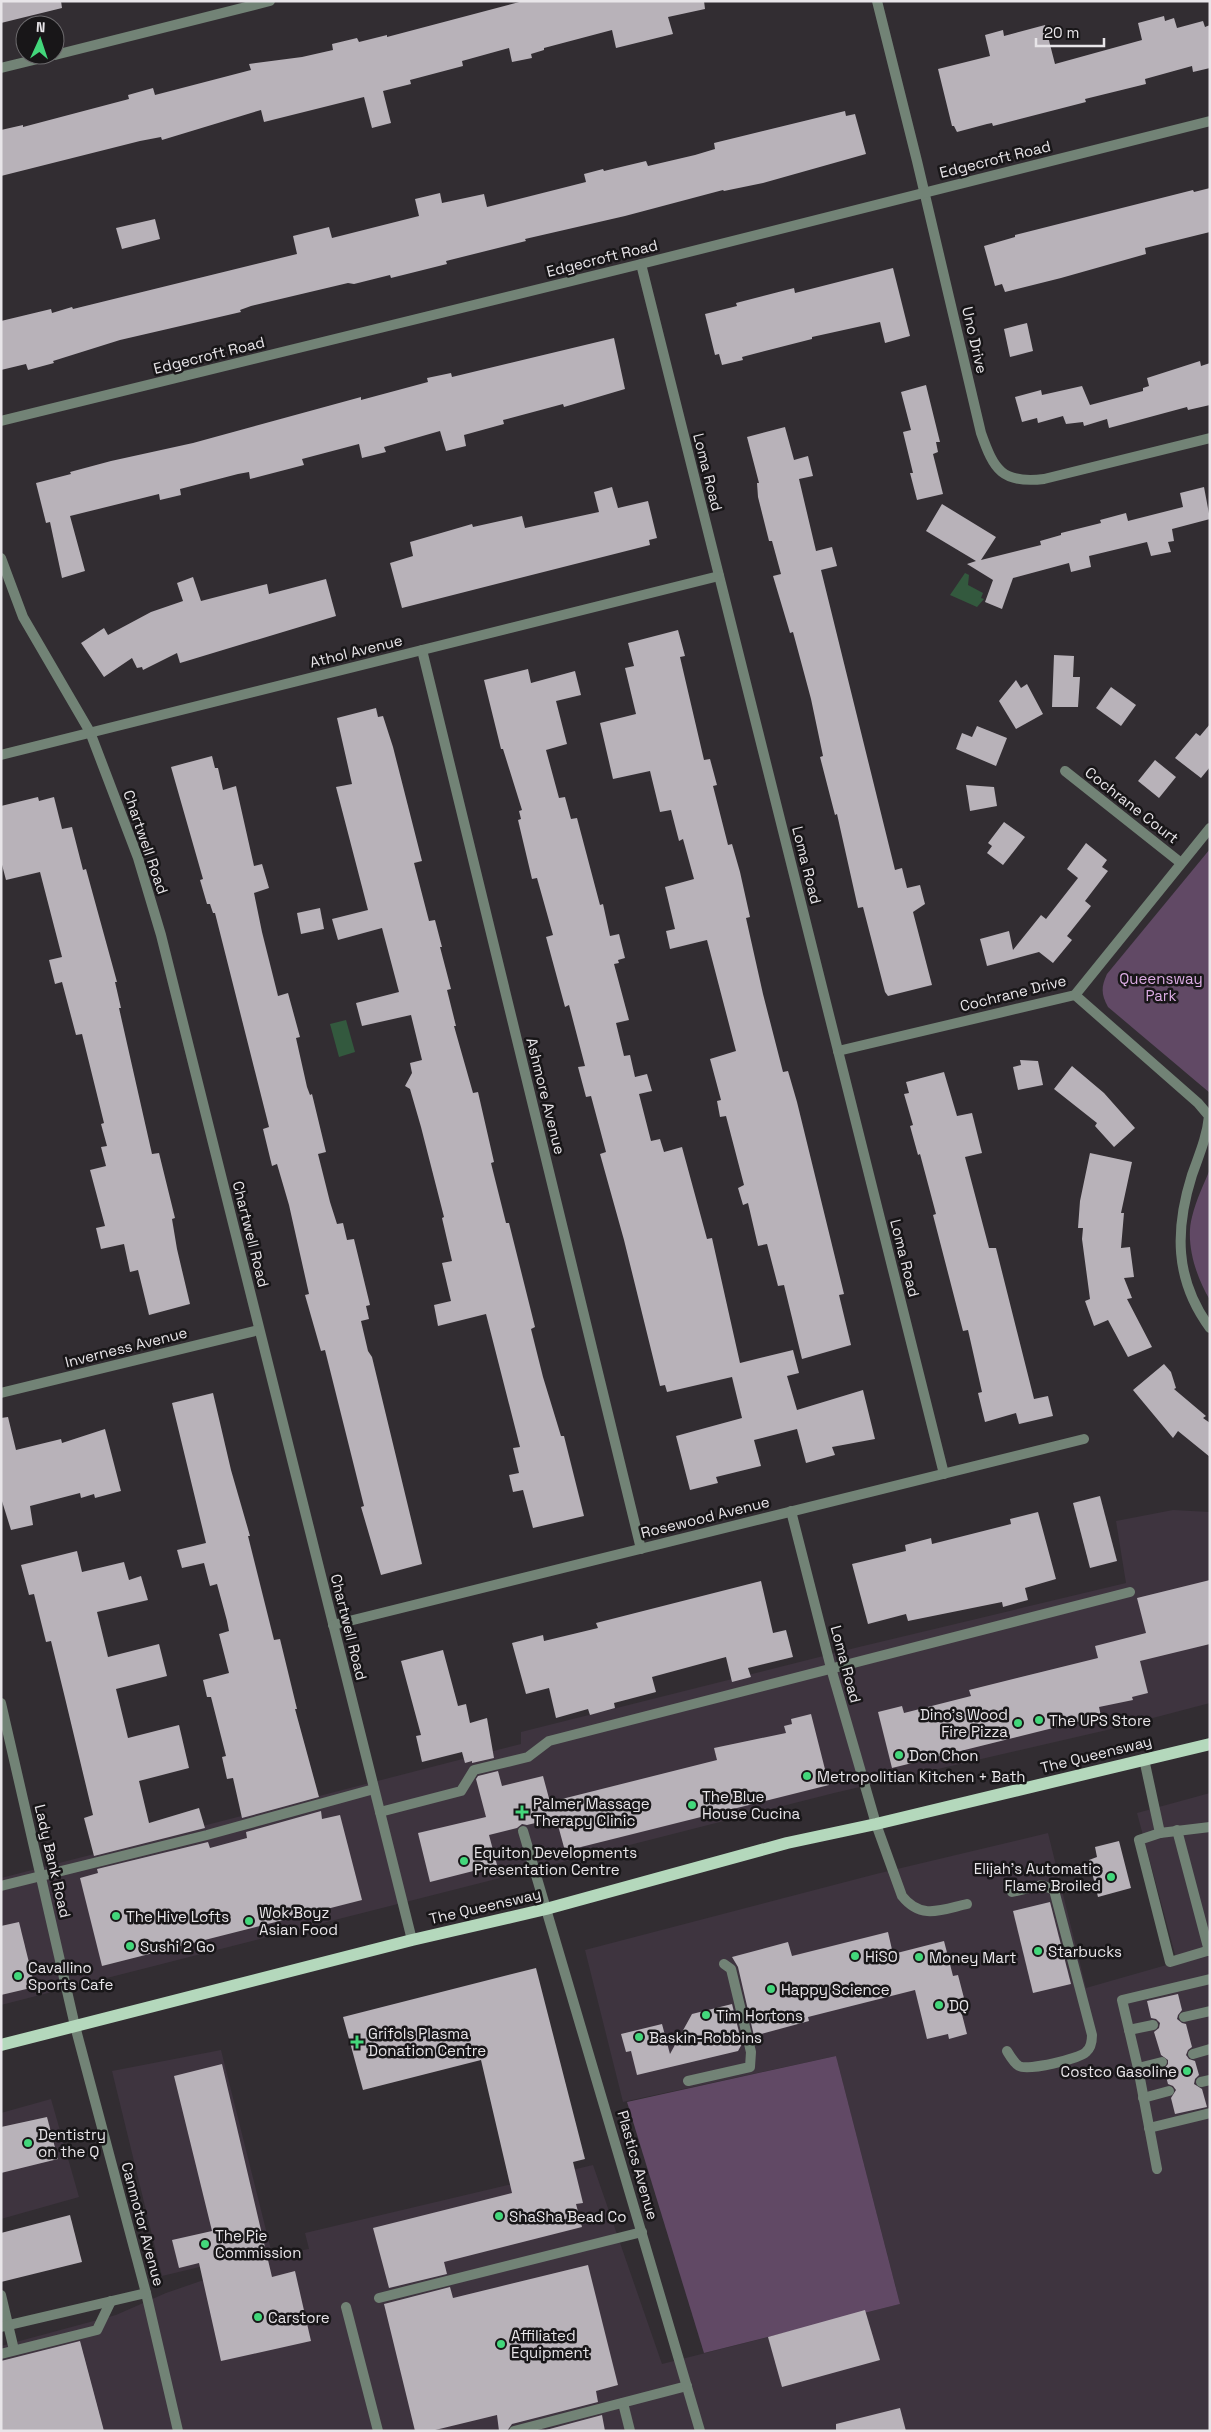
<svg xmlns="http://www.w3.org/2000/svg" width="1211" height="2432" font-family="'Space Grotesk',sans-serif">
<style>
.built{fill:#3e343f}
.green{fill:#614965}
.water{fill:#33593e}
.building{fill:#b8b2b9}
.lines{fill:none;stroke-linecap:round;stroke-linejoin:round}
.lane{stroke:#728376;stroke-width:10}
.street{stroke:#728376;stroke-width:10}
.primary{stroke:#b4d8bc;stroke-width:12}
.poi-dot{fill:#43d77b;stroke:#181618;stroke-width:2}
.labels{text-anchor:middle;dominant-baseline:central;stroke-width:5;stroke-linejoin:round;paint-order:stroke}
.street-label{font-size:15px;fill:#e8e5e9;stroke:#181618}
.park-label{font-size:15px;fill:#dcace4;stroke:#181618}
.poi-label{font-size:15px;fill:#e8e5e9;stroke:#181618;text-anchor:start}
</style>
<rect width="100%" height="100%" fill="#322d32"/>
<g class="built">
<path d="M1173 1510 1210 1512V1703L1107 1730 834 1793 1 2005V1878L521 1744V1732L859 1647 1126 1583 1116 1521Z"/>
<path d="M1210 1793V2431H1V2346L116 2315 166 2293 279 2254 309 2249 305 2233 593 2165 662 2364 900 2304 836 2056 623 2102 585 1950 876 1874 1048 1833 1086 1988 1177 1962 1137 1813Z"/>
<path d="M221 2050 271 2250 162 2276 112 2071Z"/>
<path d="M51 2099 79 2197 1 2219V2113Z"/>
</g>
<g class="green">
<path d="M1210 849V1093L1108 1007C1101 994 1101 987 1107 974Z"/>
<path d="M1210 1169V1300C1196 1277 1185 1243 1192 1217 1196 1200 1204 1184 1210 1169Z"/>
<path d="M836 2056 900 2304 704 2353 627 2102Z"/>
</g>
<g class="water">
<path d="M965 573 969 575 968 585 983 593 981 598 984 599 977 607 950 595Z"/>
<path d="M346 1020 355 1052 339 1057 330 1024Z"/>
</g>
<g class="building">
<path d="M1 1H61L62 8 1 23Z"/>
<path d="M523 1H704L705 9 668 17 673 34 616 48 612 30 544 48V50L531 54 532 58 512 62 509 48 462 61 463 66 410 80 411 84 383 91 391 123 372 128 364 97 264 122 261 110 162 140 161 137 140 141 1 176V130L23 125V127L129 99 128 95 153 88 155 95 251 70 249 64 302 57 333 50 332 44 357 38 359 42 387 35V37Z"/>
<path d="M1164 16 1165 21 1174 18 1177 28 1203 21 1205 27 1210 25V68L1193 72 1192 66 1145 79 1146 84 1085 99 1086 102 993 126 992 123 987 124 957 132 954 126H952L938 69 990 56 985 35 1003 30 1004 36 1045 25 1055 64 1142 40 1138 23Z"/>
<path d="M845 111 846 116 855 114 866 154 763 183 724 191 723 190 625 216 525 239 526 241 446 261 447 264 391 278 390 275 354 284 348 283 251 306 240 310 241 312 120 340 53 361 54 363 28 370 26 364 1 370V321L51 309 52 313 72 307 73 309 297 254 293 236 329 227 332 238 419 216 415 199 440 193 442 203 484 194 487 207 586 182 584 174 603 169 604 171 646 161 648 166 695 155 715 149 714 143Z"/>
<path d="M1210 188V232L1145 248 1146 254 1061 278 1005 292 1002 284 995 286 984 246 1015 237V235L1193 190 1194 192Z"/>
<path d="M155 219 160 239 122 249 116 228Z"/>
<path d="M893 268 910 336 885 343 880 322 812 337V339L742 357 743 360 722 365 719 354 715 355 705 314 737 306 736 303 794 288 795 293Z"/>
<path d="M1027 323 1033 351 1010 357 1004 329Z"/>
<path d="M614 338 625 389 564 407 563 404 503 420 504 424 464 435 466 446 446 451 440 431 384 447 386 452 362 458 359 444 302 459 304 465 250 479 249 472 238 474 180 489 181 495 160 500 159 494 70 516 85 571 62 578 50 522 46 523 36 483 71 474 70 472 111 461 193 443 361 397V400L428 382 427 378 451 373 452 377Z"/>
<path d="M1200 361 1201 366 1210 363V405L1188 410 1187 407 1109 428 1107 419 1084 426 1083 422 1066 424 1063 416 1038 423 1037 418 1022 422 1015 397 1041 390 1042 395 1082 386 1090 405 1143 391V388L1149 386 1147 378Z"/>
<path d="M926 385 940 442H936L938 452 933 454 943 494 917 500 910 473H913L903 432 911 430 901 392Z"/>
<path d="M785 427 794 460 808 456 813 476 799 479 816 551 832 547 837 566 821 570 895 870 902 868 907 888 920 885 925 904 913 912 932 985 888 996 885 992 863 907 858 908 837 814 835 815 820 757 823 756 811 699 793 632 790 633 773 576 781 574 772 541H769L758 497 757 483H759L747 437Z"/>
<path d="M612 487 618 508 648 501 657 538 649 540 650 545 402 608 390 563 413 556 410 542 472 524 473 527 522 516 525 528 599 512 594 492Z"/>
<path d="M1204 487 1210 519 1172 529 1174 541 1168 542 1171 552 1151 556 1147 542 1089 556 1091 567 1071 572 1069 563 1013 578 1002 609 985 602 993 580 967 564 976 561 926 531 942 504 996 537 981 560 1041 545 1040 541 1061 535V533L1101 523 1100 520 1126 513 1128 521 1183 507 1180 493Z"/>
<path d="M193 577 201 601 267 584 269 594 326 579 336 616 180 663 177 653 143 670 142 667 137 668 132 658 104 677 81 643 104 628 108 635 151 612 183 601 177 583Z"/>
<path d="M678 630 685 656 680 657 704 760 710 759 717 785 713 786 728 845 732 844 740 872 750 917 746 918 763 994 783 1072 788 1071 797 1102 844 1294 839 1295 851 1345 802 1359 784 1285 778 1286 767 1244 758 1246 748 1203 743 1205 738 1188 744 1185 726 1116 720 1117 717 1101 721 1100 710 1059 736 1051 707 940 670 949 666 931 675 929 665 887 694 879 683 839 679 841 671 810 660 812 650 771 613 779 600 723 636 714 625 668 634 666 628 643Z"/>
<path d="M1054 655 1074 656 1073 677H1080L1078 707H1052Z"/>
<path d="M528 669 531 683 575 671 581 695 556 701 567 744 546 750 559 798 565 797 571 819 577 818 600 905 603 904 610 936 619 934 625 958 618 960 619 963 614 964 629 1020 616 1023 624 1056 630 1055 635 1077 647 1074 652 1091 639 1094 651 1141 660 1139 664 1152 682 1147 707 1239 712 1238 740 1363 793 1350 799 1373 787 1376 797 1410 863 1390 875 1439 832 1447 835 1455 806 1463 797 1429 754 1440 761 1466 716 1477 718 1483 690 1490 676 1436 742 1418 732 1377 667 1392 665 1385 660 1386 624 1240 600 1154 606 1152 591 1096 586 1097 578 1067 585 1066 569 1005 565 1007 546 937 553 935 537 878 532 879 518 820 521 819 519 811 522 810 503 749H501L484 680Z"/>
<path d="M1016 680 1021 688 1027 684 1043 714 1016 729 999 701Z"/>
<path d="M1111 687 1136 705 1121 726 1096 708Z"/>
<path d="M376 708 378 717 383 716 393 747 422 861 414 863 429 921 435 920 442 947H440L451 989 447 990 456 1026H454L473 1093 478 1092 494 1162 491 1163 506 1223H509L535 1327 531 1329 543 1377 561 1436H564L584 1516 533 1528 523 1490 513 1492 509 1475 519 1473 513 1448 520 1447 486 1314 438 1326 434 1305 451 1301 442 1263 452 1261 442 1218 444 1217 421 1127 410 1089 405 1086 412 1073 410 1063 422 1060 411 1015 362 1026 356 1003 399 992 382 928 338 940 332 919 368 910 336 787 352 784 337 718Z"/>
<path d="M1210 724V767L1201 778 1175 758 1196 733 1200 736Z"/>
<path d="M977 726 1007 738 996 766 956 749 962 733 972 737Z"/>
<path d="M212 756 215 768H218L223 790 236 786 254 866 262 864 269 888 254 893 262 932 278 996 288 993 300 1037 296 1038 307 1087 310 1095 312 1094 326 1152 318 1154 330 1202 337 1224 343 1223 347 1240 354 1239 370 1305 366 1306 369 1319 361 1321 368 1351 372 1357 422 1564 381 1575 361 1507 364 1506 325 1350 321 1351 305 1295 309 1294 289 1205 277 1164 272 1166 263 1129 269 1127 215 913H213L210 904H207L200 880 203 879 171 767Z"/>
<path d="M1155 760 1176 777 1159 798 1138 781Z"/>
<path d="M966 785 994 787 997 806 970 811Z"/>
<path d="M38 797 39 801 54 797 62 829 72 827 83 870 86 869 117 982H115L121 1008H119L152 1154 159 1153 175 1218 172 1219 177 1249 190 1304 149 1315 138 1270 130 1272 124 1244 101 1249 96 1228 105 1226 90 1170 106 1166 101 1147 107 1146 101 1124 104 1123 82 1034 76 1035 62 982 55 984 49 960 62 957 40 872 6 880 1 861V806Z"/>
<path d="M1004 822 1025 837 1003 865 987 853 992 846 988 843Z"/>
<path d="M1086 843 1107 860 1102 867 1108 871 1085 901 1091 906 1067 936 1072 940 1053 963 1039 952 987 966 980 939 1009 931 1013 950 1041 915 1046 919 1078 878 1067 869Z"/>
<path d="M320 908 324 929 301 934 297 913Z"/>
<path d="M1020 1060 1038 1061 1043 1085 1018 1090 1013 1067 1021 1065Z"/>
<path d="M1072 1066 1104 1093 1135 1128 1114 1147 1095 1126 1097 1123 1054 1089Z"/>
<path d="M944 1072 957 1116 972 1113 982 1153 965 1157 989 1248H996L1034 1399 1048 1396 1053 1416 1019 1424 1016 1413 985 1422 978 1393 982 1392 968 1330 963 1331 933 1215 936 1214 920 1154 918 1155 910 1126 913 1125 904 1094 909 1093 906 1082Z"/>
<path d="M1090 1153 1132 1162 1121 1213H1124L1121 1248 1130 1247 1134 1277 1124 1278 1132 1298 1127 1299 1152 1347 1128 1357 1108 1320 1094 1326 1085 1301 1090 1299 1082 1239 1083 1228H1078L1080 1201Z"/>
<path d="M1164 1364 1171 1372 1176 1388 1174 1389 1206 1416 1203 1418 1210 1423V1457L1178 1431 1173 1438 1133 1390Z"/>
<path d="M213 1393 231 1470 250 1536H248L274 1640 280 1639 297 1709H295L319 1797 242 1818 233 1778 227 1779 222 1757 226 1756 211 1697H207L203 1680 229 1673 219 1634 229 1631 227 1621 217 1584 210 1586 204 1563 182 1568 177 1550 206 1543 172 1403Z"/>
<path d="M8 1417 16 1450 61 1439 62 1443 105 1429 121 1491 95 1498 94 1494 81 1498 80 1493 30 1506 33 1525 11 1530 1 1498V1418Z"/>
<path d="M1100 1496 1117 1561 1090 1568 1073 1503Z"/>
<path d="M1038 1512 1056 1579 1025 1588 1028 1600 1003 1607 1002 1602 908 1621 906 1614 868 1624 852 1564 906 1551 905 1545 931 1538 932 1544 1011 1524 1010 1519Z"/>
<path d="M77 1551 82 1572 124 1562 129 1580 141 1576 148 1600 97 1612 108 1657 159 1644 167 1676 116 1689 128 1738 179 1725 189 1768 139 1781 149 1823 199 1808 205 1828 94 1856 84 1818 93 1815 65 1698 51 1641 46 1642 34 1594 29 1595 21 1565Z"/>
<path d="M1210 1580V1644L1140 1661 1148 1693 1132 1697 1133 1700 1099 1707 1101 1716 892 1768 878 1712 902 1706 904 1713 971 1696 969 1690 1098 1658 1095 1646 1146 1633 1137 1598Z"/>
<path d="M761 1581 773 1633 786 1630 793 1657 748 1668 751 1677 732 1682 726 1657 652 1677 656 1692 614 1703 615 1708 590 1715 588 1709 556 1718 549 1688 526 1694 512 1643 543 1635 544 1641 598 1628 596 1623Z"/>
<path d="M443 1650 458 1706 466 1704 470 1723 487 1718 494 1758 472 1763V1761L465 1763 462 1752 422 1762 416 1736 421 1735 401 1661Z"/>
<path d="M811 1714 829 1785 565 1851 556 1818 527 1825 522 1824 517 1828 489 1835 497 1865 430 1882 418 1833 486 1817 476 1779 478 1776 498 1771 502 1786 543 1776 550 1802 717 1760 714 1748 786 1733 784 1726 792 1724 791 1719Z"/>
<path d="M321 1811 322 1819 340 1815 362 1900 102 1966 80 1878 98 1873 97 1869 208 1842 210 1848 247 1838 246 1832Z"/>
<path d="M1119 1841 1131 1888 1098 1897 1089 1860 1097 1857 1095 1847Z"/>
<path d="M1050 1902 1071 1984 1033 1993 1013 1911Z"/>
<path d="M19 1922 35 1987 1 1995V1926Z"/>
<path d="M888 1932 893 1954 944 1941 953 1976 958 1975 964 1998 958 1999 967 2034 949 2039 948 2034 927 2039 915 1990 808 2017 809 2021 754 2036 738 1967 732 1957 788 1942 792 1956Z"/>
<path d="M536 1968 585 2159 573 2162 583 2203 576 2204 582 2227 444 2262 447 2274 389 2288 373 2228 512 2193 481 2060 363 2090 343 2017Z"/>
<path d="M1178 1994 1182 2010 1178 2015 1177 2019 1182 2023 1186 2024 1192 2047 1188 2050 1186 2055 1189 2059 1195 2061 1199 2075 1195 2079 1194 2084 1202 2089 1207 2107 1175 2114 1171 2098 1176 2090 1173 2086 1168 2084 1164 2069 1168 2064V2060L1161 2055 1154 2032 1159 2028 1160 2023 1156 2019 1151 2018 1147 2001Z"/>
<path d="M732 2004 742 2044 738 2051 637 2075 631 2051 626 2052 621 2034 662 2024 670 2054 692 2014Z"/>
<path d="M222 2064 272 2277 295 2271 311 2341 221 2361 199 2263 179 2268 172 2240 212 2231 174 2076Z"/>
<path d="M47 2117 58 2159 1 2173V2127Z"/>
<path d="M70 2215 82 2262 1 2282V2233Z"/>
<path d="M588 2265 618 2385 596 2391 598 2402 512 2424 507 2431H499L497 2415 431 2431H415L384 2304 450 2287 453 2298Z"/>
<path d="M865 2310 880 2360 782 2387 768 2337Z"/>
<path d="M80 2341 104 2431H1V2361Z"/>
<path d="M900 2408 906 2431H836V2424Z"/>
<path d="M602 2415 605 2431H542Z"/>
</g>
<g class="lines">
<g class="lane">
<path d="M1144 1759 1160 1833"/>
<path d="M380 1812 461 1791 474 1770 528 1757 549 1741 1130 1592"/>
<path d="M876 1824 902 1896C921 1920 941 1910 967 1904"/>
<path d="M1210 1827 1160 1833 1139 1840 1170 1962 1210 1950"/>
<path d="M1177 1830 1209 1951"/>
<path d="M523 1831 546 1909"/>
<path d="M1 1886 207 1835 374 1789"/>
<path d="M1184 2017 1210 2011"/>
<path d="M1129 2030 1153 2025"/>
<path d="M1007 2051C1010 2056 1014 2063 1019 2066 1028 2071 1079 2059 1086 2052 1091 2048 1092 2041 1092 2035L1054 1890 1042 1885 1012 1892"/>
<path d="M1193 2054 1210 2049"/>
<path d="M1138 2068 1162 2062"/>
<path d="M688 2081 750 2067 751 2052 731 1969 724 1964"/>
<path d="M1201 2082 1210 2080"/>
<path d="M1143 2098 1169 2091"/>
<path d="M1149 2128 1210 2113"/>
<path d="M1157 2169 1138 2068 1122 2000 1210 1979"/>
<path d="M1 2295 14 2350"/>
<path d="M379 2298 642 2232"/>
<path d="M346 2307 378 2431"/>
<path d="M1 2354 97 2330 111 2301"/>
<path d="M623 2403 630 2431"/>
<path d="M514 2431 687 2386"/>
</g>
<g class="street">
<path d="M877 1 917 161 981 433C994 470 1002 484 1044 479L1210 438"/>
<path d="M55 55 270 1"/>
<path d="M1 68 54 55"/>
<path d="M641 264 944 1474"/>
<path d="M1 421 641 264 1210 121"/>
<path d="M1 558 23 617 90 732 138 858 161 935 412 1940"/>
<path d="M422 650 641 1549"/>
<path d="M1 755 719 576"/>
<path d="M1065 771 1181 863"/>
<path d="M1075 995 1198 1103 1209 1116C1207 1137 1199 1155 1192 1175 1175 1229 1174 1279 1210 1328"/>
<path d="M838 1051 1075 995 1210 828"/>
<path d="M1 1393 259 1330"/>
<path d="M791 1511 831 1668 876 1824"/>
<path d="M333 1625 1084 1439"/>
<path d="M1 1703 75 2026 146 2293 178 2431"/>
<path d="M546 1909 700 2431"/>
<path d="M1 2327 146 2293"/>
</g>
<path class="primary" d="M1 2045 412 1940 546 1909 787 1843 876 1824 1210 1744"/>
</g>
<g class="poi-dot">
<circle cx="1039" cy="1720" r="5"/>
<circle cx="1018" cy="1723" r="5"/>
<circle cx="899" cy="1755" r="5"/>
<circle cx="807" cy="1776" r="5"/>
<circle cx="692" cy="1805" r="5"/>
<path d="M519.5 1804.5h5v5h5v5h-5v5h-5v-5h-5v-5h5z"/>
<circle cx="464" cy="1861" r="5"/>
<circle cx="1111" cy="1877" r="5"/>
<circle cx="116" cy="1916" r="5"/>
<circle cx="249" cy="1921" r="5"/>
<circle cx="130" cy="1946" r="5"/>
<circle cx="1038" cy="1951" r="5"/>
<circle cx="855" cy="1956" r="5"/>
<circle cx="919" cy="1957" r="5"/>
<circle cx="18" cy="1976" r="5"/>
<circle cx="771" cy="1989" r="5"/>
<circle cx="939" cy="2005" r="5"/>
<circle cx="706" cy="2015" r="5"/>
<circle cx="639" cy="2037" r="5"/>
<path d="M354.5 2034.5h5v5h5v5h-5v5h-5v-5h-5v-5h5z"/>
<circle cx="1187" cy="2071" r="5"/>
<circle cx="28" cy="2143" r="5"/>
<circle cx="499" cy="2216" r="5"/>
<circle cx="205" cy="2244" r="5"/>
<circle cx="258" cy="2317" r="5"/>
<circle cx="501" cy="2344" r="5"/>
</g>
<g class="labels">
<g class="street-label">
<text transform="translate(995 159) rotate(-14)">Edgecroft Road</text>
<text transform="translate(602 258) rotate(-14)">Edgecroft Road</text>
<text transform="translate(975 340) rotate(77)">Uno Drive</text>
<text transform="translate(209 355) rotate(-14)">Edgecroft Road</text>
<text transform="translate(708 472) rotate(76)">Loma Road</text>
<text transform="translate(356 651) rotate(-14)">Athol Avenue</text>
<text transform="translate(1132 805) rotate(38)">Cochrane Court</text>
<text transform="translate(146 842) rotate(71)">Chartwell Road</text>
<text transform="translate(807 865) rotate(76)">Loma Road</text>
<text transform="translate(1013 993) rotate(-14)">Cochrane Drive</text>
<text transform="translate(546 1096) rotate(76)">Ashmore Avenue</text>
<text transform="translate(251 1234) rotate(76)">Chartwell Road</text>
<text transform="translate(905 1258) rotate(76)">Loma Road</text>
<text transform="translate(126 1347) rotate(-14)">Inverness Avenue</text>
<text transform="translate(705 1517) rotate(-14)">Rosewood Avenue</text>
<text transform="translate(349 1627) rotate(76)">Chartwell Road</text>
<text transform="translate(846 1664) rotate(75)">Loma Road</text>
<text transform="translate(1096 1754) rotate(-14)">The Queensway</text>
<text transform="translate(53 1861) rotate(77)">Lady Bank Road</text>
<text transform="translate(485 1906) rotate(-13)">The Queensway</text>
<text transform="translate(638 2165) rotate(74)">Plastics Avenue</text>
<text transform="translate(143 2224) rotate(75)">Canmotor Avenue</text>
</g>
<g class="park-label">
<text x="1161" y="978">Queensway<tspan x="1161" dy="17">Park</tspan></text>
</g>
<g class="poi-label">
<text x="1008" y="1714" text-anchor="end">Dino's Wood<tspan x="1008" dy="17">Fire Pizza</tspan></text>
<text x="1049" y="1720">The UPS Store</text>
<text x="909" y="1755">Don Chon</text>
<text x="817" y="1776">Metropolitian Kitchen + Bath</text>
<text x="702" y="1796">The Blue<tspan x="702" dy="17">House Cucina</tspan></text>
<text x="533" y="1803">Palmer Massage<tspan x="533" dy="17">Therapy Clinic</tspan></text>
<text x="474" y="1852">Equiton Developments<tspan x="474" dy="17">Presentation Centre</tspan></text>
<text x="1101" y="1868" text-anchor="end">Elijah's Automatic<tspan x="1101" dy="17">Flame Broiled</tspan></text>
<text x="259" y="1912">Wok Boyz<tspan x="259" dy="17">Asian Food</tspan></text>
<text x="126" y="1916">The Hive Lofts</text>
<text x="140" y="1946">Sushi 2 Go</text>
<text x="1048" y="1951">Starbucks</text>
<text x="865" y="1956">HiSO</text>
<text x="929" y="1957">Money Mart</text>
<text x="28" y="1967">Cavallino<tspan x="28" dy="17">Sports Cafe</tspan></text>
<text x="781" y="1989">Happy Science</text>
<text x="949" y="2005">DQ</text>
<text x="716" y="2015">Tim Hortons</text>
<text x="368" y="2033">Grifols Plasma<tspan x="368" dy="17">Donation Centre</tspan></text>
<text x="649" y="2037">Baskin-Robbins</text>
<text x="1177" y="2071" text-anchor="end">Costco Gasoline</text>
<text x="38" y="2134">Dentistry<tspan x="38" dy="17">on the Q</tspan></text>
<text x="509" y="2216">ShaSha Bead Co</text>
<text x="215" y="2235">The Pie<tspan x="215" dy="17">Commission</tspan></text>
<text x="268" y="2317">Carstore</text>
<text x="511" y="2335">Affiliated<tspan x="511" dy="17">Equipment</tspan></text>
</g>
</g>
<rect width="1211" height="2432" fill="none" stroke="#e8e5e9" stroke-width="5"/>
<g transform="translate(40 40) rotate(3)"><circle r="24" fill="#181618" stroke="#6b696c"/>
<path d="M0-4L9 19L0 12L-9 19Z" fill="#43d77b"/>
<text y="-8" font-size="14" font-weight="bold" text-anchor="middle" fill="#e8e5e9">N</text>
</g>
<path d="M1036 38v8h68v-8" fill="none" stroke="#e8e5e9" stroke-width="2.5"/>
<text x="1044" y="38" font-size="15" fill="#e8e5e9" stroke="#181618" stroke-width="4" paint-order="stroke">20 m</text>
</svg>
